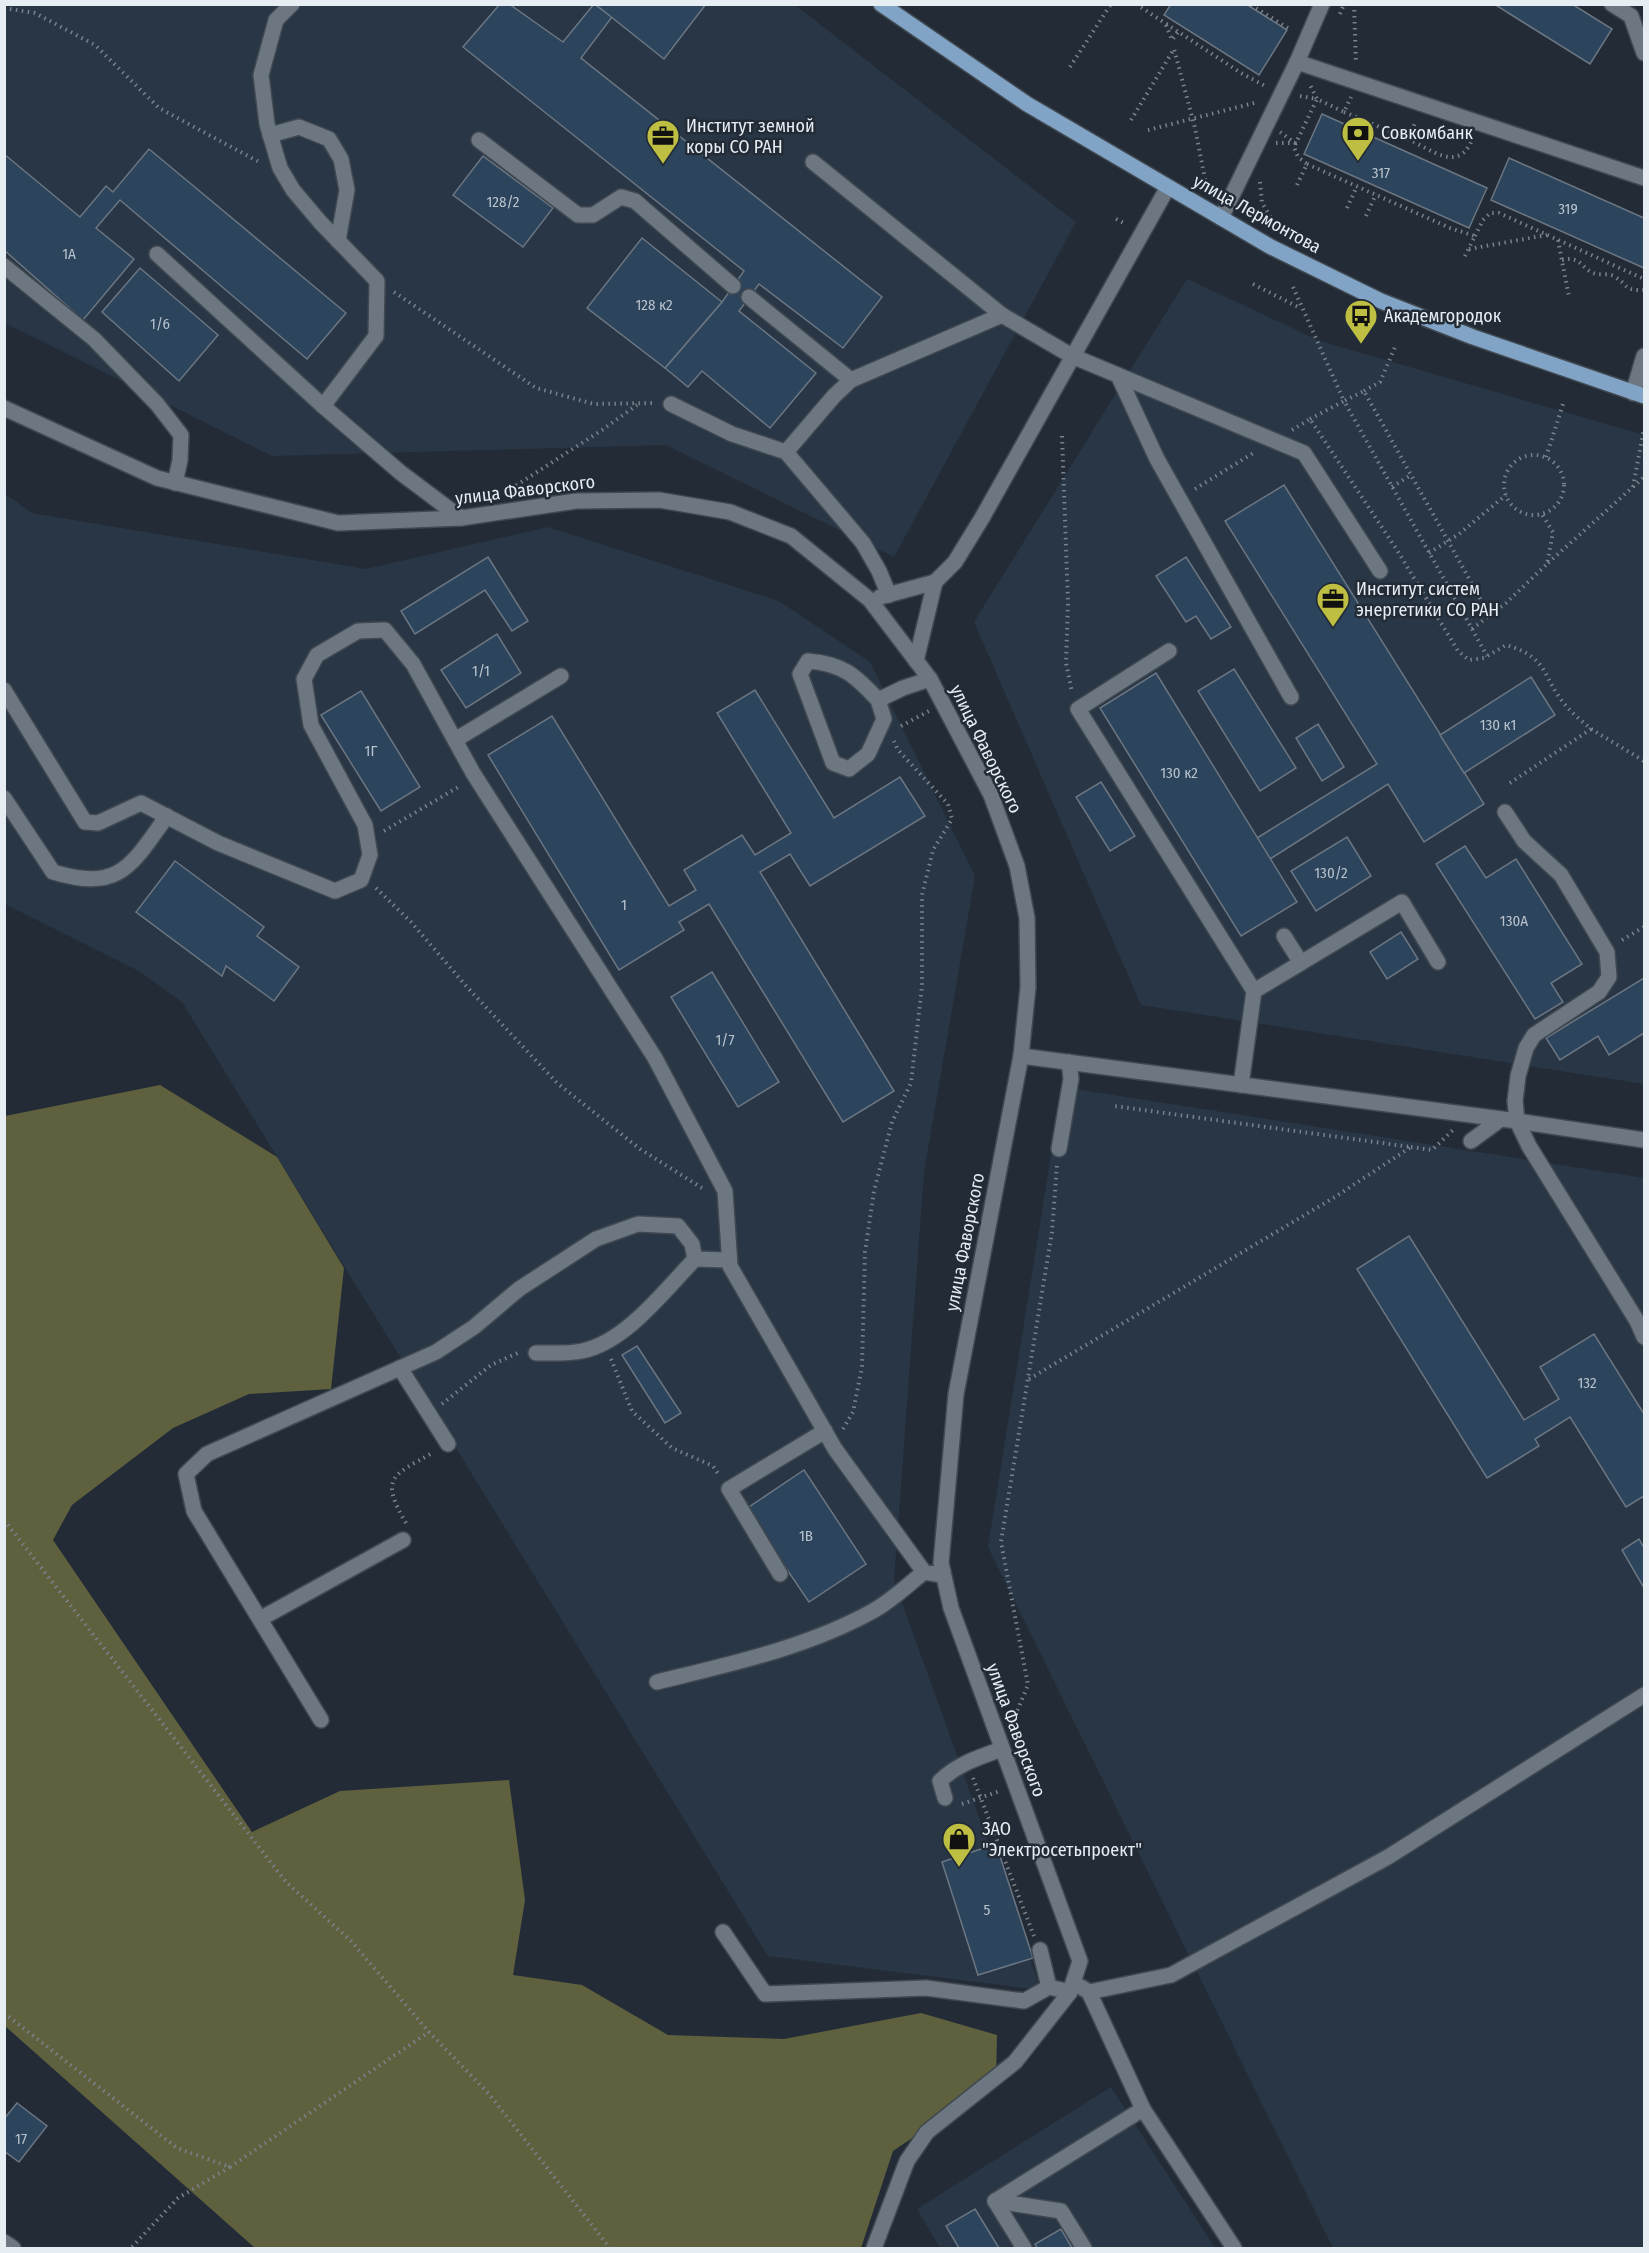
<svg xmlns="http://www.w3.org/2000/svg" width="1649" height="2253" font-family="'Fira Sans Condensed',sans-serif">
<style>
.built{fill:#283645}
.forest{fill:#5f603e}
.building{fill:#2c445c;stroke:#6b7682;stroke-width:1.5}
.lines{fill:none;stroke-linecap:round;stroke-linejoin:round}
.minor-casing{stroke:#404850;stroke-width:18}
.major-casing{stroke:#404850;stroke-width:18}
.path{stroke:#7a828b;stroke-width:4;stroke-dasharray:1.5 4.5;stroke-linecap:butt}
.minor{stroke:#6c7782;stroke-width:15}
.major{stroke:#81a3c5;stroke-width:15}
.labels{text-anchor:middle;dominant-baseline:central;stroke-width:5;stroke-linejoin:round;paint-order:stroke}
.number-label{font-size:15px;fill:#b8c3cd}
.poi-label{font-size:18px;fill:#e6edf3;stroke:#232c36;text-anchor:start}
.street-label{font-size:18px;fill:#e6edf3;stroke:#232c36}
</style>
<rect width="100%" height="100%" fill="#232c36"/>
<g class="built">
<path d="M4 5H795L1076 222 894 557 666 445 272 456 5 323Z"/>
<path d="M1187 279 1320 341 1644 435V1084L1141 1005 974 622Z"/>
<path d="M4 493 32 513 366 569 548 527 779 601 870 662 975 876 924 1172 894 1580 1041 1990 768 1956 182 1002 139 971 5 904Z"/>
<path d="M1062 1087 1644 1178V2248H1333L988 1547Z"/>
<path d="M1111 2087 1215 2248H940L917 2209Z"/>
</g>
<path class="forest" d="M160 1085 277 1157 344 1268 331 1389 249 1394 173 1428 72 1505 53 1540 252 1832 340 1791 509 1780 525 1900 513 1975 582 1985 668 2035 784 2039 921 2013 997 2035 996 2081 893 2151 861 2248H255L5 2026V1116Z"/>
<g class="building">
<path d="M500 4H509L563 42 594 4 612 17 581 58 882 297 843 348 759 284 739 311 816 373 770 428 702 371 688 387 665 368 722 302 744 271 463 47Z"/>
<path d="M595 4H706L664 59Z"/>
<path d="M1171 4H1246L1287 30 1259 75 1164 15Z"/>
<path d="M1494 4H1572L1612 29 1590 64Z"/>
<path d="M1322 114 1487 188 1469 228 1304 154Z"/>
<path d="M149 149 346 313 307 359 120 200 96 228 134 259 83 320 4 250V154L80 217 106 186 113 192Z"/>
<path d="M483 156 553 208 523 247 453 195Z"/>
<path d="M1509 158 1644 218V268L1491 200Z"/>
<path d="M642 238 722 302 665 368 587 308Z"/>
<path d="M140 268 218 335 179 381 102 312Z"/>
<path d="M1284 485 1484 804 1424 842 1388 784 1270 859 1257 838 1377 764 1225 521Z"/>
<path d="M488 557 528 621 512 631 485 590 415 634 401 611Z"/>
<path d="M1186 557 1231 627 1211 639 1196 616 1186 622 1156 576Z"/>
<path d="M497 634 521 673 466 708 441 670Z"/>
<path d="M1234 669 1296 768 1260 791 1198 691Z"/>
<path d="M1156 673 1297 902 1241 936 1100 708Z"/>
<path d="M1531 677 1555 715 1464 773 1440 735Z"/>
<path d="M755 690 834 818 900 777 925 816 810 886 790 854 760 872 894 1091 843 1122 709 904 679 922 684 930 619 970 488 755 552 716 669 906 696 890 684 870 742 835 755 855 791 833 717 713Z"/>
<path d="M361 691 420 787 381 811 321 715Z"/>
<path d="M1318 724 1344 767 1322 781 1296 738Z"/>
<path d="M1101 782 1135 836 1110 851 1076 797Z"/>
<path d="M1347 837 1371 876 1316 911 1291 871Z"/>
<path d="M1465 846 1486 878 1516 859 1582 964 1551 983 1563 1002 1535 1019 1436 864Z"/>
<path d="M175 861 264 927 257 936 299 967 274 1001 226 966 222 976 136 912Z"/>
<path d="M1401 932 1418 959 1387 979 1370 952Z"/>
<path d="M712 972 779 1082 738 1107 671 997Z"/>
<path d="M1644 978V1033L1609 1055 1598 1036 1560 1060 1546 1038Z"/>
<path d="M1409 1236 1524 1420 1559 1399 1540 1367 1594 1334 1644 1414V1496L1626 1507 1570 1417 1535 1439 1539 1446 1487 1478 1357 1269Z"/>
<path d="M637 1346 681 1413 665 1423 622 1355Z"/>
<path d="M804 1470 866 1564 809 1602 746 1509Z"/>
<path d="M1639 1539 1644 1548V1588L1622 1550Z"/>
<path d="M996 1844 1033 1958 978 1975 942 1862Z"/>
<path d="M17 2103 47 2126 19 2162 4 2151V2119Z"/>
<path d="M975 2209 999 2248H959L946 2226Z"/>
<path d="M1061 2229 1072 2248H1037L1035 2244Z"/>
</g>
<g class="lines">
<g class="minor-casing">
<g id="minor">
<path d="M292 4 276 20 261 75 267 124 280 168 293 190 320 222 377 281 376 336 323 406"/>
<path d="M1612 4 1631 16 1644 53"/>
<path d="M1297 62 1644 178"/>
<path d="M270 135 299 127 329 139 341 159 347 190 338 241"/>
<path d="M479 140 578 215H593L621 197 635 201 733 286"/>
<path d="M813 162 1002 315 1072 356 1304 453 1380 571"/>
<path d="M1221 218 1297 62 1322 4"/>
<path d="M157 254 323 406 401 473 461 518"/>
<path d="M4 266 94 339 157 404 181 435 180 460 175 483"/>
<path d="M749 297 851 380"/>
<path d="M1118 375 1157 459 1291 697"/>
<path d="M1633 393 1644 356"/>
<path d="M671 404 732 434 786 452 863 543 879 571 889 595"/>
<path d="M4 408 157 478 338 523 461 518 576 501 659 500 730 512 791 536 870 600 930 679 991 795 1017 866 1027 918 1028 987 1021 1056 956 1394 941 1563 951 1608 1080 1961 1070 1992 1015 2062 927 2132 907 2161 874 2248"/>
<path d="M786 452 834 396 851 380 1002 315"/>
<path d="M880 597 935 582"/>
<path d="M1169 651 1078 709 1254 991 1241 1085"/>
<path d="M916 661 935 582 955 562 982 518 1168 187"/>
<path d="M4 690 85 822 98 823 141 803 218 843 335 891 361 880 370 855 365 825 311 725 304 679 317 655 358 631 385 630 413 664 473 773 655 1058 725 1191 730 1266 835 1449 924 1572 942 1575"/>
<path d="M878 700C855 675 843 664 808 661L800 674 833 763 849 769 868 754 884 719 878 700 903 688 930 679"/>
<path d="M455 740 561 676"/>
<path d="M4 798 53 872C120 892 131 866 167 816"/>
<path d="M1505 812 1524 841 1561 875 1607 952 1609 977 1599 992 1534 1035 1526 1048 1518 1076 1515 1101 1517 1121 1529 1146 1637 1321 1644 1337"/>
<path d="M1284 936 1301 963"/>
<path d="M1254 991 1402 902 1438 962"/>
<path d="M1021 1056 1517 1121 1644 1140"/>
<path d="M1471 1141 1501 1119"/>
<path d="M1059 1149 1071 1079 1069 1062"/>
<path d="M536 1353C551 1353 568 1354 582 1351 626 1342 665 1290 695 1259"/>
<path d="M400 1368 448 1444"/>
<path d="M780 1574 729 1489 825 1431"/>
<path d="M260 1619 403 1540"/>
<path d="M657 1682C730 1664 806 1648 873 1611 891 1601 908 1585 924 1572"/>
<path d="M321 1720 194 1511 186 1474 207 1454 436 1352 474 1327 519 1289 596 1239 638 1224 678 1226 692 1244 695 1259 729 1260"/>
<path d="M945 1798 940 1781C957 1764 980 1757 1002 1749"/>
<path d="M723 1932 765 1994 926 1988 1024 2001 1049 1987 1070 1992"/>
<path d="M1040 1950 1049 1987"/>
<path d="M1081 1987 1089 1992 1143 2109 1234 2248"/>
<path d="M1089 1992 1171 1975 1388 1857 1644 1695"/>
<path d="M995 2201 1061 2211 1084 2248"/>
<path d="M4 2242 13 2248"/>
<path d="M1024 2248 995 2201 1143 2109"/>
</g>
</g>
<g class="major-casing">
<path id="major" d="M881 4 1027 104 1271 247 1381 301 1473 337 1644 396"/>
</g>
<g class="path">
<path d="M1136 4 1241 73 1267 87"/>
<path d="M1354 4 1356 64"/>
<path d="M1251 5 1291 30"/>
<path d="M1587 5V4"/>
<path d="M4 8 35 13 95 45 159 108 261 163"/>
<path d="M1340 14 1344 4"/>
<path d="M1166 25 1172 40 1178 32"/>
<path d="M1070 67 1111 4"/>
<path d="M1300 96 1317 99 1310 85"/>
<path d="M1344 112 1408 139 1416 121"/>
<path d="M1131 120 1174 49 1195 128 1207 189"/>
<path d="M1148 130 1258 102"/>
<path d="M1408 139C1432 150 1458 173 1472 140"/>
<path d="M1276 143H1295L1280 132"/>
<path d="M1307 164 1450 228 1475 236 1464 258"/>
<path d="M1260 182 1262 203 1278 229"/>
<path d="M1297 185 1307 164 1298 157 1294 147 1317 99 1344 112 1351 97"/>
<path d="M1347 208 1357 186"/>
<path d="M1366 216 1376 194"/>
<path d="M1116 219 1124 223"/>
<path d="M1475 236 1483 220 1490 213H1499L1644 279"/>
<path d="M1558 240 1569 297"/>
<path d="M1469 249 1547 235"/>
<path d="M1562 260C1582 255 1581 270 1596 274 1602 275 1610 273 1615 277 1629 285 1623 291 1644 290"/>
<path d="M1253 284 1300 308"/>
<path d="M1293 287 1344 401 1364 391 1490 616"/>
<path d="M394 292 536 388 594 404 655 403"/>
<path d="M1364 391 1380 382 1396 345"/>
<path d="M1310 419 1344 401 1472 629 1506 603 1547 564 1553 532 1541 513"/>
<path d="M1292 430 1310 419 1397 550 1458 651 1469 660 1484 658 1506 645C1551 658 1541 678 1567 707 1574 715 1583 722 1591 729L1507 785"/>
<path d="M1062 436 1068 602 1066 663 1072 692"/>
<circle cx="1534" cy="485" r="30"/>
<path d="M1546 457 1564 401"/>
<path d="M1392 487 1411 475"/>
<path d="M1633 487 1644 428"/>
<path d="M1195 489 1255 452"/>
<path d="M506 492 602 430 637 405"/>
<path d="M1429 553 1459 534 1506 495"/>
<path d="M1548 563 1644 477"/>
<path d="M1472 629 1487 656"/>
<path d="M901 726 929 711"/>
<path d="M1591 729 1644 761"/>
<path d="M384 831 460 786"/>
<path d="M376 888 411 922 467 987 557 1083 640 1149 702 1188"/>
<path d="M1622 940 1644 927"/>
<path d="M1411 1147 1432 1150 1453 1130"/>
<path d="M611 1359 632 1411 672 1448 713 1466 719 1475"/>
<path d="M1029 1379 1335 1197 1411 1147 1114 1106"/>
<path d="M442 1404 491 1365 520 1352"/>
<path d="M843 1429 853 1412 862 1367 865 1252 874 1191 892 1122 911 1083 922 986V895L933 850 952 819 948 804 898 750 894 741"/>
<path d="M4 1520 286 1882 351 1941 429 2032 489 2094 610 2248"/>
<path d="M406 1523C378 1476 395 1475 432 1453"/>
<path d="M1015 1716 1028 1685 1001 1542 1052 1232 1057 1165"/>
<path d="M973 1778 1034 1936"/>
<path d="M962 1804 1000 1791"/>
<path d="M4 2013 177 2148 230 2167 178 2198 131 2248"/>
<path d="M230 2167 429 2032"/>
</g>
<use href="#minor" class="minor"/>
<use href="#major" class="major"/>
</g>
<defs>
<g id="bank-pin" transform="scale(1.725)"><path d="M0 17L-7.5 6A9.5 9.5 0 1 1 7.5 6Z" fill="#bebf42" stroke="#232c36"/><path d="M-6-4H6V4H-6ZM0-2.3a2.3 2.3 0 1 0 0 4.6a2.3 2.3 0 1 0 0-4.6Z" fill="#111"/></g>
<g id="office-pin" transform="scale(1.725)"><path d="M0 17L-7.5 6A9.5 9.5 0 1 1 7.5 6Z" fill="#bebf42" stroke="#232c36"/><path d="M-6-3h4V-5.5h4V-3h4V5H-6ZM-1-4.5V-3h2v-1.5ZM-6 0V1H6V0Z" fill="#111"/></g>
<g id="bus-pin" transform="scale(1.725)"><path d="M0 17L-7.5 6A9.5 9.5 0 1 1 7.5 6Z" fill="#bebf42" stroke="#232c36"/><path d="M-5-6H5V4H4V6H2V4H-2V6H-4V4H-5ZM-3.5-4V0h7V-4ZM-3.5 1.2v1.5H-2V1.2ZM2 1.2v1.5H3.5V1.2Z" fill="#111"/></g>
<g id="shop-pin" transform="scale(1.725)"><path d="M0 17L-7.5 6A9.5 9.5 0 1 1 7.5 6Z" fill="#bebf42" stroke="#232c36"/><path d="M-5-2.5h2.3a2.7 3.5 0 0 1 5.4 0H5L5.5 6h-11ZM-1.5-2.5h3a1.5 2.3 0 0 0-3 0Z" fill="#111"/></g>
</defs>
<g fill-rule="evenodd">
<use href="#bank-pin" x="1358" y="133"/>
<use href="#office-pin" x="663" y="136"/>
<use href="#bus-pin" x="1361" y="316"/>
<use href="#office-pin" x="1333" y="599"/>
<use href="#shop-pin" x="959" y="1839"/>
</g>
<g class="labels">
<g class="number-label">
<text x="1381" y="173">317</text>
<text x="503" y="202">128/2</text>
<text x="1568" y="209">319</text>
<text x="69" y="254">1А</text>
<text x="654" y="305">128 к2</text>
<text x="160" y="324">1/6</text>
<text x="481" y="671">1/1</text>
<text x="1498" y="725">130 к1</text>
<text x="371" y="751">1Г</text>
<text x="1179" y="773">130 к2</text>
<text x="1331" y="873">130/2</text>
<text x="624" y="905">1</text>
<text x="1514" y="921">130А</text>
<text x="725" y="1040">1/7</text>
<text x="1587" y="1383">132</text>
<text x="806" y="1536">1В</text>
<text x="987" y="1910">5</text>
<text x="21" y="2139">17</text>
</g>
<g class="poi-label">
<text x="686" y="126">Институт земной<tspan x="686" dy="21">коры СО РАН</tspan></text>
<text x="1381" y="133">Совкомбанк</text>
<text x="1384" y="316">Академгородок</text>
<text x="1356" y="589">Институт систем<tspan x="1356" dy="21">энергетики СО РАН</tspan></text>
<text x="982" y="1829">ЗАО<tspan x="982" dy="21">"Электросетьпроект"</tspan></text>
</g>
<g class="street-label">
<text transform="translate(1257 214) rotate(29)">улица Лермонтова</text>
<text transform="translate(525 490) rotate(-7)">улица Фаворского</text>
<text transform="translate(986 749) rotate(64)">улица Фаворского</text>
<text transform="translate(965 1242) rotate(-79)">улица Фаворского</text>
<text transform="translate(1016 1730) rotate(70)">улица Фаворского</text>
</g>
</g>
<rect width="1649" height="2253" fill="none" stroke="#e6edf3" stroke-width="12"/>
</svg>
